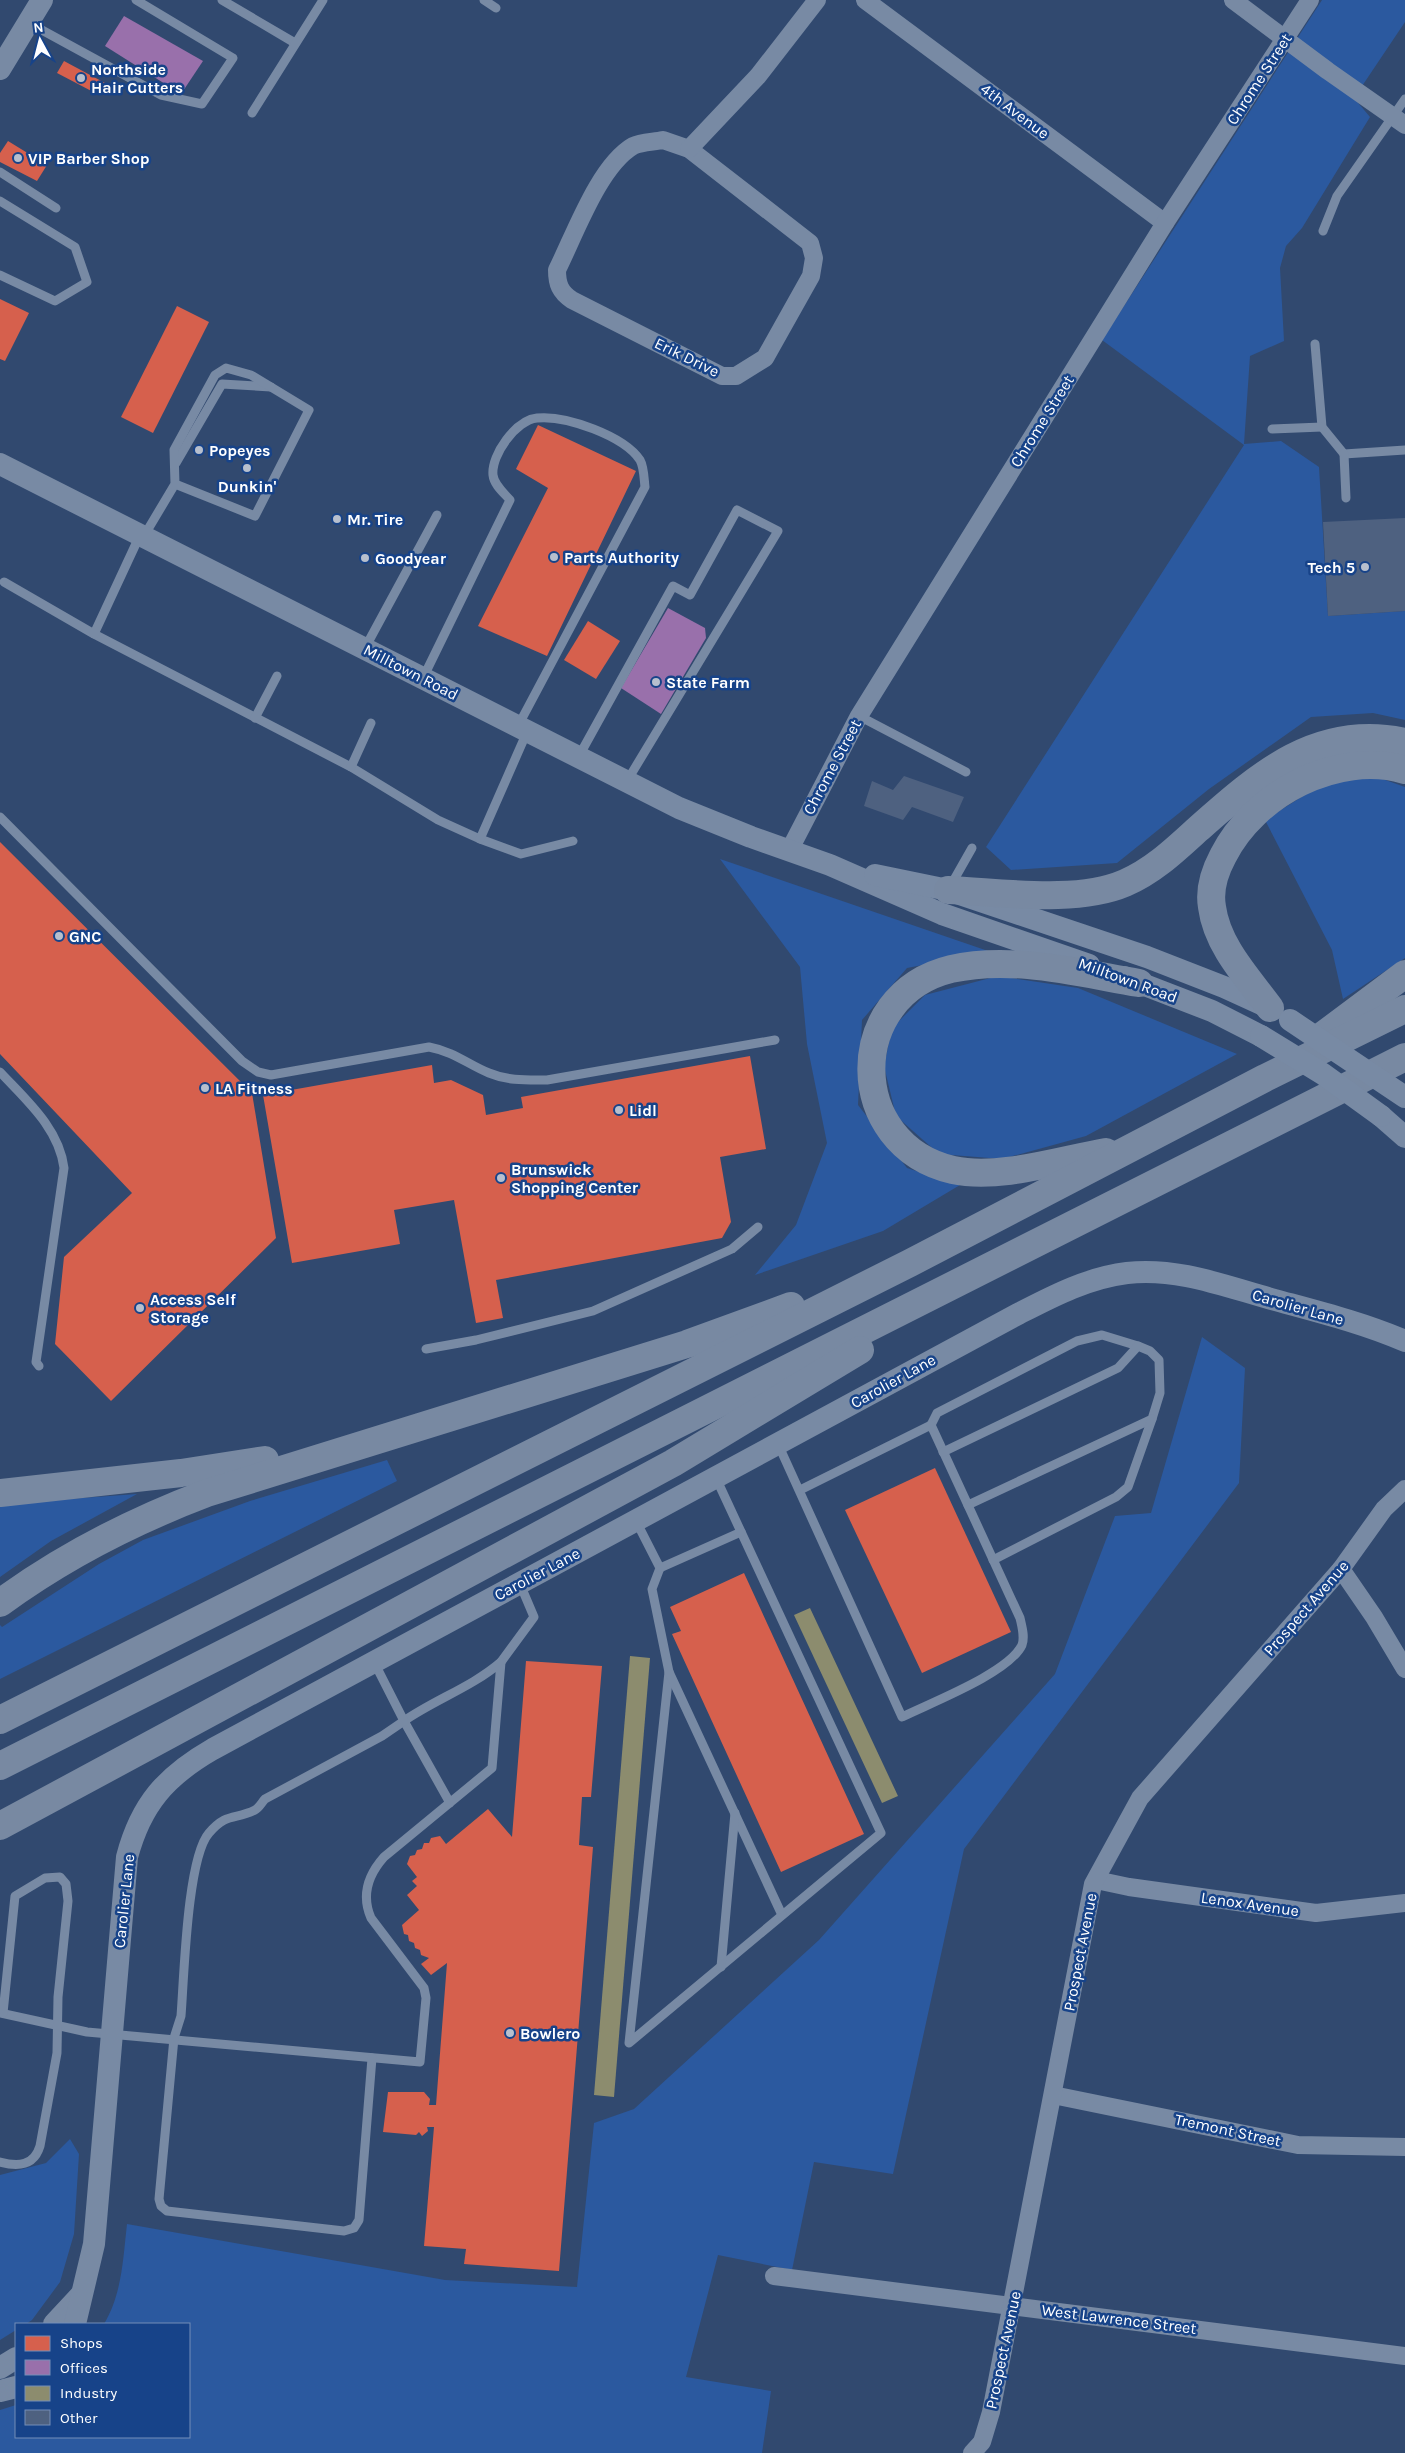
<svg xmlns="http://www.w3.org/2000/svg" width="1405" height="2453" font-family="Karla,sans-serif">
<style>
.green{fill:#2b599f}
.shops{fill:#d6604d}
.offices{fill:#9970ab}
.industry{fill:#8c8c6e}
.building{fill:#4e6180}
.lines{fill:none;stroke-linecap:round;stroke-linejoin:round}
.service{stroke:#788aa4;stroke-width:9}
.minor{stroke:#788aa4;stroke-width:18}
.tertiary{stroke:#788aa4;stroke-width:22}
.trunk{stroke:#7889a2;stroke-width:28}
.tertiary-bridge{stroke:#788aa4;stroke-width:22}
.poi-dot{fill:#b7bfcd;stroke:#174389;stroke-width:2}
.labels{text-anchor:middle;dominant-baseline:central;stroke-width:5;stroke-linejoin:round;paint-order:stroke}
.poi-label{font-size:16px;font-weight:bold;fill:#fff;stroke:#174389;text-anchor:start}
.street-label{font-size:16px;fill:#fff;stroke:#174389}
</style>
<rect width="100%" height="100%" fill="#31496f"/>
<g class="green">
<path d="M1322 0H1405V22L1354 98 1370 117 1302 228 1286 246 1280 268 1284 341 1250 356 1244 444 1281 441 1319 467 1328 616 1405 611V720L1373 713 1311 717 1209 789 1117 863 1011 870 986 847 1244 445 1102 340Z"/>
<path d="M1374 776 1405 787V958L1343 999 1332 950 1265 820 1319 786Z"/>
<path d="M720 859 991 952 907 968 862 1020 858 1105 907 1168 960 1185 883 1231 755 1275 796 1225 827 1143 807 1044 800 967Z"/>
<path d="M998 976 1078 988 1237 1054 1086 1136 1002 1159 939 1154 896 1116 884 1066 892 1028 925 995Z"/>
<path d="M1202 1337 1245 1368 1239 1483 964 1849 893 2174 814 2162 792 2270 718 2255 686 2377 771 2391 762 2453H0V2410L16 2405V2437H189V2324H104C122 2294 123 2259 127 2224L445 2280 577 2287 594 2123 634 2109 819 1940 1055 1674 1115 1516 1151 1513Z"/>
<path d="M387 1460 397 1481 0 1679V1625L2 1627 99 1564 143 1540 250 1501Z"/>
<path d="M137 1494 51 1541 0 1577V1504Z"/>
<path d="M70 2139 79 2154 74 2234 60 2282 32 2320 26 2324H16V2330L0 2340V2175L46 2163Z"/>
</g>
<g class="shops">
<path d="M64 61 105 83 99 95 57 73Z"/>
<path d="M8 141 47 165 37 181 0 162V153Z"/>
<path d="M0 299 29 313 5 361 0 359Z"/>
<path d="M177 306 209 322 153 433 121 417Z"/>
<path d="M538 425 636 471 547 656 478 626 548 488 516 469Z"/>
<path d="M588 621 620 641 596 679 564 660Z"/>
<path d="M0 842 252 1093 276 1238 111 1401 55 1344 64 1257 132 1193 0 1054Z"/>
<path d="M750 1056 766 1149 720 1157 731 1222 722 1238 496 1280 503 1318 476 1323 454 1200 394 1210 400 1244 292 1263 263 1095 432 1065 434 1083 451 1080 483 1095 486 1115 523 1108 521 1097Z"/>
<path d="M935 1468 1011 1632 922 1673 845 1510Z"/>
<path d="M744 1573 864 1834 781 1872 672 1634 681 1631 670 1607Z"/>
<path d="M526 1661 602 1666 591 1797H582L579 1845 593 1847 559 2271 464 2264 466 2249 424 2246 434 2127H427L428 2131 422 2136 419 2132 416 2135 383 2132 388 2092H424L430 2099 429 2105H436L447 1963 431 1975 421 1964 429 1958 421 1955 420 1950 415 1948 414 1943 409 1941 408 1935 404 1934 402 1925 419 1910 407 1895 417 1886 412 1881 417 1877 407 1864 410 1856 415 1855 417 1850 422 1849 424 1843H429L431 1838 440 1836 446 1844 488 1809 512 1837Z"/>
</g>
<g class="offices">
<path d="M124 16 203 61 181 94 105 46Z"/>
<path d="M668 608 705 628 706 638 661 714 621 688Z"/>
</g>
<g class="industry">
<path d="M810 1608 898 1796 882 1803 794 1615Z"/>
<path d="M630 1656 650 1658 614 2097 594 2095Z"/>
</g>
<g class="building">
<path d="M1405 518V611L1328 616 1323 522Z"/>
<path d="M904 776 964 797 953 822 912 807 903 820 864 806 872 781 893 790Z"/>
</g>
<g class="lines">
<g class="service">
<path d="M222 0 295 43"/>
<path d="M484 0 496 8"/>
<path d="M29 23 161 95 202 104 233 58 136 0"/>
<path d="M252 113 323 0"/>
<path d="M0 172 56 208"/>
<path d="M0 201 75 247 87 282 55 301 0 275"/>
<path d="M1323 231 1337 196 1405 99"/>
<path d="M1315 344 1322 427 1344 454 1405 450"/>
<path d="M1272 429 1322 427"/>
<path d="M1344 454 1346 498"/>
<path d="M176 463 222 384 271 387"/>
<path d="M144 536 175 484 174 450 215 375 226 368 251 375 309 410 255 516 175 484"/>
<path d="M4 582 94 634 351 767 438 820 480 839 521 854 573 841"/>
<path d="M94 634 140 535"/>
<path d="M365 648 437 515"/>
<path d="M423 678 510 500C504 493 494 485 493 475 491 455 516 420 537 418 566 415 624 436 640 460 644 467 644 479 645 487L518 726"/>
<path d="M859 716 966 772"/>
<path d="M255 718 277 676"/>
<path d="M579 756 673 586 690 595 737 510 778 531 627 781"/>
<path d="M351 767 371 723"/>
<path d="M0 817 242 1061 258 1072 271 1075 429 1047C455 1052 467 1064 489 1073 508 1081 527 1080 547 1080L775 1040"/>
<path d="M480 839 527 732"/>
<path d="M951 885 972 848"/>
<path d="M0 1072C26 1100 59 1128 64 1168L36 1362 39 1366"/>
<path d="M426 1349 476 1340 593 1311 732 1249 758 1227"/>
<path d="M931 1425 937 1413 1077 1341 1102 1335 1138 1346"/>
<path d="M778 1444 902 1717C930 1703 1009 1673 1022 1645 1025 1637 1022 1627 1020 1618L931 1425 800 1490"/>
<path d="M943 1452 1118 1368 1138 1346 1150 1351 1159 1360 1160 1393 1152 1419 968 1505"/>
<path d="M636 1521 660 1568 652 1589 669 1672 629 2043 881 1833 716 1478"/>
<path d="M993 1560 1116 1497 1128 1487 1152 1419"/>
<path d="M660 1568 741 1532"/>
<path d="M501 1662 534 1617 520 1584"/>
<path d="M669 1672 782 1915"/>
<path d="M721 1967 735 1813"/>
<path d="M0 2013 87 2032 420 2062 426 1998 424 1988 371 1918C361 1895 368 1875 384 1857L492 1768 501 1662C472 1687 436 1699 404 1721L450 1803"/>
<path d="M372 2058 359 2220 354 2228 344 2231 167 2211 161 2206 159 2199 174 2038 181 2016C184 1979 187 1858 209 1833 227 1812 235 1820 255 1810 259 1808 262 1802 265 1799L382 1736 404 1721 374 1662"/>
<path d="M0 2162C18 2167 34 2166 40 2146L57 2053 58 1997 68 1901 66 1884 60 1877 45 1878 15 1896 3 2013"/>
</g>
<g class="minor">
<path d="M865 0 1165 223"/>
<path d="M1233 0 1328 71 1405 125"/>
<path d="M663 140 689 149 810 243 814 258 811 276 765 358 736 376H722L572 300C560 292 557 284 557 270 575 234 599 166 633 146 641 142 654 142 663 140Z"/>
<path d="M689 149 758 76 817 0"/>
<path d="M789 851 859 716 1165 223 1310 0"/>
<path d="M1341 1569 1374 1617 1405 1669"/>
<path d="M1096 1880 1129 1887 1316 1913 1405 1903"/>
<path d="M1053 2095 1298 2145 1405 2147"/>
<path d="M774 2276 1405 2356"/>
<path d="M972 2453 982 2442 991 2412 1093 1884 1140 1798 1341 1569 1384 1509 1405 1489"/>
</g>
<g class="tertiary">
<path d="M0 69 42 0"/>
<path d="M0 464 679 808 751 837 830 865 942 914 1089 965"/>
<path d="M875 875 948 890 1147 957 1224 987 1270 1008"/>
<path d="M1124 977 1212 1011 1261 1036"/>
<path d="M1381 1116 1405 1137"/>
<path d="M54 2324 81 2295"/>
<path d="M75 2324 94 2244 127 1857C141 1804 166 1776 213 1749L1018 1314C1053 1296 1087 1278 1127 1273 1178 1267 1227 1287 1275 1300 1319 1312 1363 1323 1405 1341"/>
<path d="M0 2368 16 2358"/>
<path d="M0 2391 16 2387"/>
</g>
<g class="trunk">
<path d="M948 890C1001 892 1076 904 1125 883 1153 871 1175 850 1198 829 1259 775 1317 723 1405 742"/>
<path d="M1270 1008C1248 978 1217 946 1212 907 1209 890 1215 871 1223 856 1254 794 1337 750 1405 770"/>
<path d="M1322 1036 1405 974"/>
<path d="M1106 1152C1060 1160 999 1180 953 1170 845 1145 844 995 951 969 1012 955 1079 973 1139 983"/>
<path d="M0 1493 181 1473 265 1460"/>
<path d="M0 1603C64 1556 133 1521 207 1493L687 1344 791 1306"/>
<path d="M0 1720 910 1263 1265 1078 1405 1009"/>
<path d="M0 1766 1405 1057"/>
<path d="M0 1826 673 1463 860 1350"/>
</g>
<g class="tertiary-bridge">
<path d="M1290 1020 1405 1097"/>
<path d="M1261 1036 1323 1074 1381 1116"/>
</g>
</g>
<g class="poi-dot">
<circle cx="81" cy="78" r="5"/>
<circle cx="18" cy="158" r="5"/>
<circle cx="199" cy="450" r="5"/>
<circle cx="247" cy="468" r="5"/>
<circle cx="337" cy="519" r="5"/>
<circle cx="554" cy="557" r="5"/>
<circle cx="365" cy="558" r="5"/>
<circle cx="1365" cy="567" r="5"/>
<circle cx="656" cy="682" r="5"/>
<circle cx="59" cy="936" r="5"/>
<circle cx="205" cy="1088" r="5"/>
<circle cx="619" cy="1110" r="5"/>
<circle cx="501" cy="1178" r="5"/>
<circle cx="140" cy="1308" r="5"/>
<circle cx="510" cy="2033" r="5"/>
</g>
<g class="labels">
<g class="poi-label">
<text x="91" y="69">Northside<tspan x="91" dy="18">Hair Cutters</tspan></text>
<text x="28" y="158">VIP Barber Shop</text>
<text x="209" y="450">Popeyes</text>
<text x="247" y="486" text-anchor="middle">Dunkin'</text>
<text x="347" y="519">Mr. Tire</text>
<text x="564" y="557">Parts Authority</text>
<text x="375" y="558">Goodyear</text>
<text x="1355" y="567" text-anchor="end">Tech 5</text>
<text x="666" y="682">State Farm</text>
<text x="69" y="936">GNC</text>
<text x="215" y="1088">LA Fitness</text>
<text x="629" y="1110">Lidl</text>
<text x="511" y="1169">Brunswick<tspan x="511" dy="18">Shopping Center</tspan></text>
<text x="150" y="1299">Access Self<tspan x="150" dy="18">Storage</tspan></text>
<text x="520" y="2033">Bowlero</text>
</g>
<g class="street-label">
<text transform="translate(1259 79) rotate(-57)">Chrome Street</text>
<text transform="translate(1015 111) rotate(37)">4th Avenue</text>
<text transform="translate(687 357) rotate(26)">Erik Drive</text>
<text transform="translate(1042 421) rotate(-58)">Chrome Street</text>
<text transform="translate(411 672) rotate(27)">Milltown Road</text>
<text transform="translate(832 767) rotate(-62)">Chrome Street</text>
<text transform="translate(1128 980) rotate(20)">Milltown Road</text>
<text transform="translate(1298 1307) rotate(16)">Carolier Lane</text>
<text transform="translate(893 1381) rotate(-29)">Carolier Lane</text>
<text transform="translate(537 1574) rotate(-28)">Carolier Lane</text>
<text transform="translate(1306 1608) rotate(-49)">Prospect Avenue</text>
<text transform="translate(124 1901) rotate(-84)">Carolier Lane</text>
<text transform="translate(1250 1904) rotate(8)">Lenox Avenue</text>
<text transform="translate(1080 1952) rotate(-79)">Prospect Avenue</text>
<text transform="translate(1228 2130) rotate(12)">Tremont Street</text>
<text transform="translate(1119 2319) rotate(7)">West Lawrence Street</text>
<text transform="translate(1003 2350) rotate(-78)">Prospect Avenue</text>
</g>
</g>
<rect x="15" y="2323" width="175" height="115" fill="#174389" stroke="#748eb8"/>
<rect x="25" y="2336" width="25" height="15" fill="#d6604d" stroke="#748eb8"/>
<text x="60" y="2348" font-size="15" fill="#ffffff">Shops</text>
<rect x="25" y="2360" width="25" height="15" fill="#9970ab" stroke="#748eb8"/>
<text x="60" y="2373" font-size="15" fill="#ffffff">Offices</text>
<rect x="25" y="2386" width="25" height="15" fill="#8c8c6e" stroke="#748eb8"/>
<text x="60" y="2398" font-size="15" fill="#ffffff">Industry</text>
<rect x="25" y="2410" width="25" height="15" fill="#4e6180" stroke="#748eb8"/>
<text x="60" y="2423" font-size="15" fill="#ffffff">Other</text>
<g transform="translate(40 40) rotate(353)" stroke="#174389" stroke-width="4" paint-order="stroke">
<path d="M0-4L9 19L0 12L-9 19Z" fill="#ffffff"/>
<text y="-8" font-size="14" font-weight="bold" text-anchor="middle" fill="#ffffff">N</text>
</g>
</svg>
